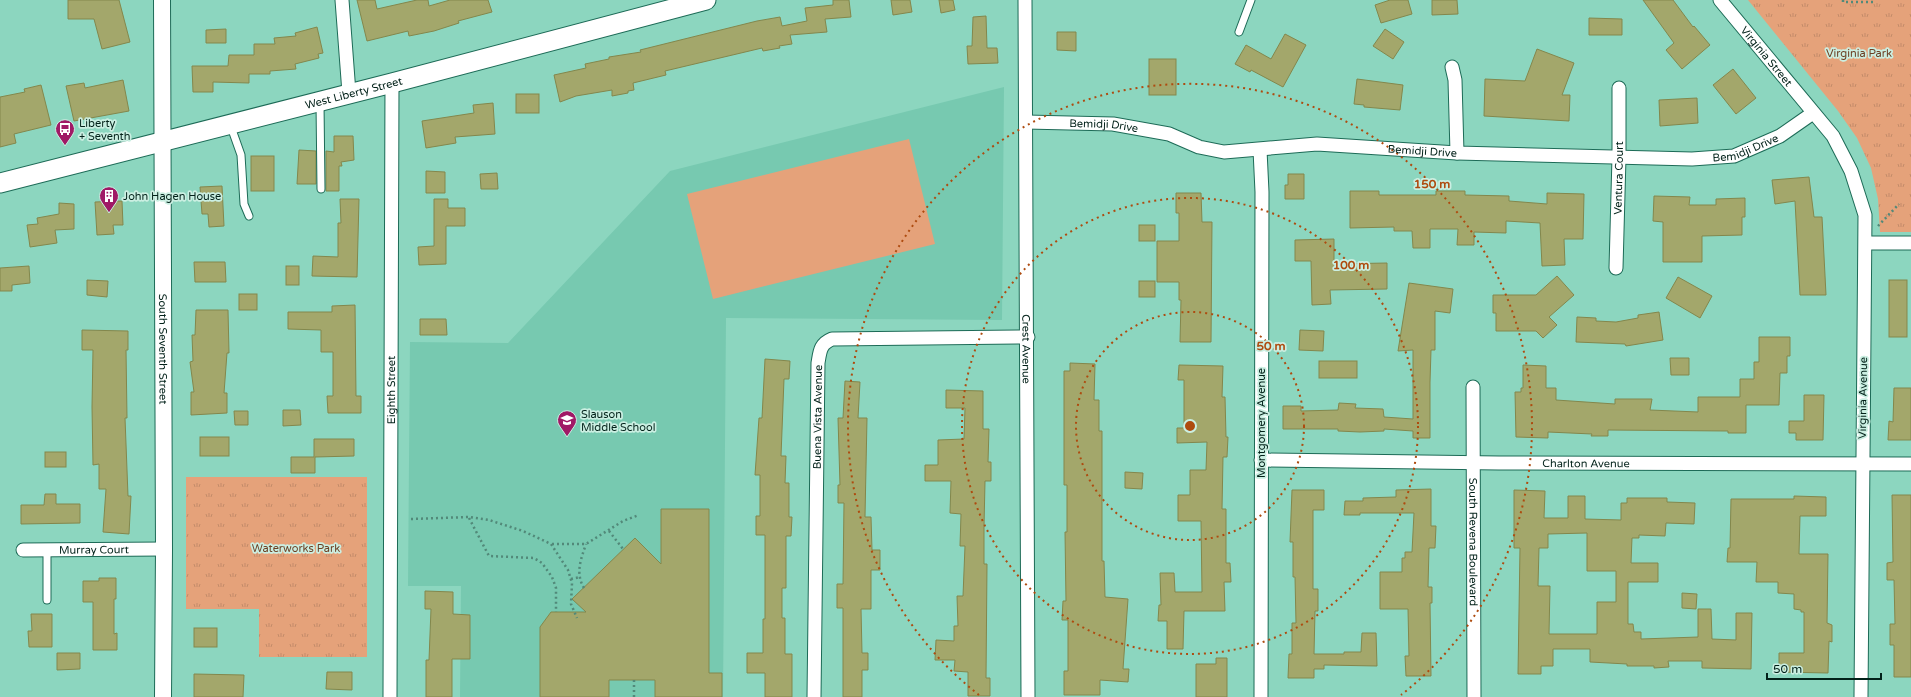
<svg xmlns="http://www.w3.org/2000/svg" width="1911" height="697" font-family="'Varela Round',sans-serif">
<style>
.built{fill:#77c9b0}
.grass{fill:url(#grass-tufts)}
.pitch{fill:#e5a27a}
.building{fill:#a3a76b;stroke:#83874c;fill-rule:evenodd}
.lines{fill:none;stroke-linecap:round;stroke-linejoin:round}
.service-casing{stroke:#1d6b57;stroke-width:9}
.minor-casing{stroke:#1d6b57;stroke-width:15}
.tertiary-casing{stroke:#1d6b57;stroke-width:18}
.secondary-casing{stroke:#1d6b57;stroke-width:21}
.path{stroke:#528979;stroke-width:2.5;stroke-dasharray:2 3;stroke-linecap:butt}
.service{stroke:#fff;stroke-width:7}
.minor{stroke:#fff;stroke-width:13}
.tertiary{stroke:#fff;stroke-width:16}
.secondary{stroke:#fff;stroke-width:19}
.ring{fill:none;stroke:#ae4b0f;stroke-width:2;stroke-dasharray:2 4}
.labels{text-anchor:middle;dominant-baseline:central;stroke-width:3.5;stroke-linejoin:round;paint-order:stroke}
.park-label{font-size:11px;fill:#6c4024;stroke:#cbefe2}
.street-label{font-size:11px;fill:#022119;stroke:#cbefe2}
.poi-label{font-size:11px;fill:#022119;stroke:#cbefe2;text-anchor:start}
.centre{fill:#ae4b0f;stroke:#cbefe2;stroke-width:2}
.ring-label{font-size:12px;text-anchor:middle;font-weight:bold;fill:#ae4b0f;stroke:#cbefe2;stroke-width:3.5;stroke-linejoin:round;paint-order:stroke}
</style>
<defs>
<pattern id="grass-tufts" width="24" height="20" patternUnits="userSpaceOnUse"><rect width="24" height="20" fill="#e5a27a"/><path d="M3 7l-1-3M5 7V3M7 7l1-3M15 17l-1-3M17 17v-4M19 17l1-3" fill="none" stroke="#c38b69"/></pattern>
</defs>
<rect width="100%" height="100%" fill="#8cd6bf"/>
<path class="built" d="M1004 87 1002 320 726 318 723 697H460L461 586H408L410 342 508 343 670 171Z"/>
<g class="grass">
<path d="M1748 0H1911V232H1880L1878 199 1871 168 1857 138 1838 111Z"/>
<path d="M186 477H367V657H259V609H186Z"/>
</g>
<path class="pitch" d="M909 139 935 244 713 299 687 194Z"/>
<g class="building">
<path d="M68 0H119L130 42 102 49 94 19H68Z"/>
<path d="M357 0H375L377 9 417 0H428L429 6 450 0H488L492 12 458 21 459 23 434 31 409 36 408 31 367 41Z"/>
<path d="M833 0H849L851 17 825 19 827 32 790 35 792 44 779 46 780 48 763 51 762 48 665 71 666 75 633 83 634 90 628 91V93L612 96V90L576 96 560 102 554 75 586 68 585 64 609 59V57L641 52 640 50 757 21 780 17 782 26 807 21 805 8 833 5Z"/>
<path d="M891 0H910L912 12 893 15Z"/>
<path d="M939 0H953L955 10 941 13Z"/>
<path d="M1390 0H1408L1412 14 1381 23 1375 5Z"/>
<path d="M1432 0H1457L1458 14 1432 15Z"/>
<path d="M1643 0H1673L1693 27 1694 26 1710 45 1682 69 1666 50 1674 43Z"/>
<path d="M986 16 987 48H997L998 63 968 64 967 46H972L973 17Z"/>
<path d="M1589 18 1622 19V35H1589Z"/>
<path d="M317 27 323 53 318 54 319 58 295 64 296 69 270 71V74H249V83L213 82V92H193L192 66H228L229 55H254V44H275L274 38 296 36 295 33Z"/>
<path d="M226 29V43H206V30Z"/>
<path d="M1385 29 1404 42 1393 59 1373 46Z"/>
<path d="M1057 32H1076V51L1057 50Z"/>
<path d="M1285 34 1306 45 1283 87 1251 70 1250 72 1235 64 1246 45 1271 59Z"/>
<path d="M1537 49 1574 63 1562 95H1570L1569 121 1484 116 1485 79 1525 81Z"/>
<rect x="1149" y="59" width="27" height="36"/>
<path d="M1733 69 1756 98 1736 114 1713 85Z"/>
<path d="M1357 79 1403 85 1400 110 1364 107V105L1354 104Z"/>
<path d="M123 80 129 111 74 121 66 86 84 83 85 88Z"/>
<path d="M41 85 51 125 14 134 16 143 0 147V97L25 92 24 89Z"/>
<rect x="516" y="94" width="23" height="19"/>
<path d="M1697 98 1698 123 1660 126 1659 100Z"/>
<path d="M493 103 495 134 455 137 456 143 426 148 422 121 474 113 473 105Z"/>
<path d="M334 136H353L354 160 341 162 342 166H339V191H326V151L334 152Z"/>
<path d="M299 150 316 151V184H297Z"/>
<rect x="251" y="156" width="23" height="35"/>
<path d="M426 171 445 172V193H426Z"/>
<path d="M497 173 498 189H481L480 174Z"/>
<path d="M1288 174H1304V199H1285V185H1288Z"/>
<path d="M1809 177 1814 217H1822L1826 295H1800L1795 201 1775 204 1772 180Z"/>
<path d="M222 186 224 226 209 227 208 214H202L200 187Z"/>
<path d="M1350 191H1379V195H1436V191H1465V195L1509 196V201L1547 204V193L1584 194 1583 239H1564L1565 265 1542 266 1540 223 1506 221V233L1474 232V245H1457L1458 229H1430V248H1413L1412 231H1394V227L1350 228Z"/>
<path d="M1176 193H1201L1202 222H1212L1211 342H1180L1181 300H1179V282H1157V241H1179V213H1176Z"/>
<path d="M1654 196 1690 197 1689 205H1716V199L1745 198V217H1742V235L1702 236V262H1663V222L1653 221Z"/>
<path d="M340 199H359L357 277 312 276 313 256 338 257V223H341Z"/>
<path d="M434 199H448V208H465V226H446V264L419 265 418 247 434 246Z"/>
<path d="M122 201 123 225H113L114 234 97 235 95 202Z"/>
<path d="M59 203 74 204V229L55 230 57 243 30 247 27 225 38 224 37 218 59 214Z"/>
<rect x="1139" y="225" width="16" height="16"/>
<path d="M1334 239V264L1387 263V289L1330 290 1331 304 1312 305 1311 261H1295V240Z"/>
<path d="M194 262H225L226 282H195Z"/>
<path d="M29 266 30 283 12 285V291H0V268Z"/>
<rect x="286" y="266" width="13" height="19"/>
<path d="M1557 276 1574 295 1549 317 1557 325 1543 338 1536 331H1496V313H1493V295H1536Z"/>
<path d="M1678 277 1712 296 1700 318 1666 298Z"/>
<path d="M87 280 108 281 107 297 87 295Z"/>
<rect x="1889" y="280" width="18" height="57"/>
<rect x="1139" y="281" width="16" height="16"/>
<path d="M1409 283 1453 289 1450 313 1435 311V350H1431L1430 382V438H1413V431L1384 429V431L1360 432 1338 431V429H1283V406H1301V411L1338 410 1339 403 1356 404 1355 408 1383 409 1384 417 1413 419V350L1398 351Z"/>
<rect x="239" y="294" width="18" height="16"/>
<path d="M355 305 356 396H361V413H328L327 396H333V352H321V330L288 329V312H332V306Z"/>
<path d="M196 310H228L229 353H227L224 393H227V413L191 415V392H194L190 362 193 361 192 335H195Z"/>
<path d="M1659 312 1663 340 1626 346 1625 344 1576 342 1577 317 1596 318V321L1616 322 1638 318V315Z"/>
<path d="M420 319H446L447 335H420Z"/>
<path d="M82 330 128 331V350H126L127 418H125L128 496H131L129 534 103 532 106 489H99V464L93 465 92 407 93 350H82Z"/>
<path d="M1300 330 1324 331 1323 351 1299 350Z"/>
<path d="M1759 337H1790V356H1787V373H1780L1779 405H1746V433H1728V431L1608 430V436H1591L1592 434 1548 432V438L1516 437 1515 392H1521V388H1523V365L1546 366V388H1556V400L1615 404V399H1652L1650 410 1698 412V397H1740V379H1754V362H1759Z"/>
<path d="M1670 358H1689V375H1671Z"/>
<path d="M765 359 790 361 789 379H784L781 456H786L785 483H789V517H792L791 536H786V588H782V618H785V654H792V697H765V673H747V653H763V619H765V535H756V516H760V475H755L759 418H762Z"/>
<rect x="1319" y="361" width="38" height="17"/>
<path d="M1070 363 1095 364 1094 400H1099V431H1102V561H1104L1105 597 1128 599 1123 669H1129L1128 682 1100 680V695H1064V671H1068V620H1062L1063 601H1066L1065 532H1067V485H1064V371H1070Z"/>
<path d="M1179 365 1223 366 1222 397H1225L1226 437H1228L1227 457H1223L1222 509H1226V563H1230L1231 582H1224L1225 611H1184L1183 649H1167V621H1158L1159 605H1161L1160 573H1174L1175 592H1202L1201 521H1178V495H1190V470H1206L1207 442 1177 443V428H1184V380H1178Z"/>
<path d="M845 381 860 382 858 418H867L865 517H871L872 550H880V570H871V609H861L862 653H868V670H862V697H843V608H837V584H843L844 503H838V485H840L838 418H843Z"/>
<path d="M1894 388H1911V440H1888L1889 421 1893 422Z"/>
<path d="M946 390 983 391V429H989L988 462H991V481H985L984 527V564H987L986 678H990V696H968V672L954 671 955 660H935L936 640 954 641V626H958L957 596H963L965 546H960L961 514 950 513 951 481H925V465H938V440L964 439 965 408H946Z"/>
<path d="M1804 395H1824L1823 440H1796V433H1789V421H1804Z"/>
<path d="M283 410H300L301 425 283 426Z"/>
<path d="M234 411H248V425H235Z"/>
<rect x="200" y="437" width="29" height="19"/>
<path d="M314 439H354V456L315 457V473H291V457H314Z"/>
<rect x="45" y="452" width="21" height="15"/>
<path d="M1125 472 1143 473 1142 489 1125 488Z"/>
<path d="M1431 489V526H1436L1435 548H1429L1428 587H1432V603H1430L1431 676H1406L1405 656H1409L1408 609H1380V572H1402V558H1405V552H1412L1414 513H1360V515H1344L1345 501H1363V498L1396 497V490Z"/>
<path d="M1292 490H1324V510H1313V589H1318V611H1315L1314 654H1344V652H1361L1362 633H1376L1377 666 1324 665V669H1314V678H1288L1289 654H1292V623H1296L1295 577H1293V542H1290Z"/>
<path d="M1514 490 1545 491 1544 518H1568V496H1585V519L1621 520V503H1627V498H1667V502L1695 503 1694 524 1666 523 1665 536 1639 535V538H1632L1631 563H1658V582H1628V624H1633L1634 632H1641V639L1698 637V609H1711L1712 639 1736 640V613H1752L1751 669 1702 668V661H1668L1669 667 1654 668V666H1627V664L1590 662V649H1553V666H1541V674H1518L1520 548H1514ZM1587 533V571H1616V602H1597V634H1549L1550 586H1538L1539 548H1548V534Z"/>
<path d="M45 494H56V504H80V523L21 524V505H44Z"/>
<path d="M1892 495H1911V677H1894V645H1890V624H1895L1894 580H1887V563L1893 562Z"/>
<path d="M1794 496 1826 497V516H1800L1799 554H1828L1827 623 1832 625V642L1829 641 1828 673 1779 672V653H1804V612H1801V610L1794 609V594L1778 593V582H1756L1757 562H1727L1728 548H1730L1731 499H1794Z"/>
<path d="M661 509H709V673H722V697H655V680H609V697H540V627L551 612H586L572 599 635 538 661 564Z"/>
<path d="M99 578H116V599H114V634L117 633V650H93V602H83V581H99Z"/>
<path d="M425 591 453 592V614L470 615V659H452V697H426V660H429L431 609H425Z"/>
<path d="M1682 593 1697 594 1696 609 1682 608Z"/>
<path d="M31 614H52V647H29L28 631H32Z"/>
<rect x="194" y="628" width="23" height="19"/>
<path d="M57 653H80V669L57 670Z"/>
<path d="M1216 658H1227V697H1196V664H1216Z"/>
<path d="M327 672H352V690L326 689Z"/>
<path d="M194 674 244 675 243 697H194Z"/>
</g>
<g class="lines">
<g class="service-casing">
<g id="service">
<path d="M1239 32 1251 0"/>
<path d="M320 103 321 189"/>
<path d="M230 124 241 155 244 204 249 216"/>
<path d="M47 550V600"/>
</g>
</g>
<g class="minor-casing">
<g id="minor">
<path d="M342 0 349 93"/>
<path id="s1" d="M1025 0 1028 697"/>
<path id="s2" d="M1720 0 1833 136 1851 171 1865 215 1861 697"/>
<path d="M1452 67 1455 80 1457 153"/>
<path id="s3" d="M1026 122 1113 124 1169 134 1199 147 1224 152 1317 144 1457 153 1692 159 1734 156 1780 136 1813 113"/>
<path d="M1260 150 1262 192 1261 697"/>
<path d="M1866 243H1911"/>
<path id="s4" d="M1616 268 1619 157V88"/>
<path id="s5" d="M1473 387 1474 697"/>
<path id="s6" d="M1261 460 1499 463 1911 464"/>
<path id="s7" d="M23 550 164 549"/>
<path id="s8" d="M390 697 392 83"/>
<path id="s9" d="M814 697 818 363C820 351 820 344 832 339L1028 337"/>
</g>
</g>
<g class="tertiary-casing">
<g id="tertiary">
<path id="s10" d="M162 0 164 549 163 697"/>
</g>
</g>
<g class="secondary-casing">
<g id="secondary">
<path id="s11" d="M0 183 392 83 706 0"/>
</g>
</g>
<g class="path">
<path d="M1843 0V2H1874"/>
<path d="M1878 226 1899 204"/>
<path d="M469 518 489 556 534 558 542 563 552 577 556 588V612"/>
<path d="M411 519 469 517 489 520 523 531 551 544 568 570 572 583 571 604 577 618"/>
<path d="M609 531 623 549"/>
<path d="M552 544H586L623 521 639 515"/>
<path d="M571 579 580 577"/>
<path d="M584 588C575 573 581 559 586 544"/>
<path d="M634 680V697"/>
</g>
<use href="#service" class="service"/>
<use href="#minor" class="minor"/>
<use href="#tertiary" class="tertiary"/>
<use href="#secondary" class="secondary"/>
</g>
<g class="ring">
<circle cx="1190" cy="426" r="114"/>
<circle cx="1190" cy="426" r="228"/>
<path d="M979 695A342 342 0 1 1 1401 695"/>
</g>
<defs>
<g id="bus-pin" transform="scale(1)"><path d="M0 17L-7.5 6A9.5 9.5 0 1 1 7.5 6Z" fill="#a01966" stroke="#cbefe2"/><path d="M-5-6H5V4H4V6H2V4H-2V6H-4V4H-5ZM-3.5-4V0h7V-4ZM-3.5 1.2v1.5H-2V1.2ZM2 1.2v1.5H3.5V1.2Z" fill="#fff"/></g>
<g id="building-pin" transform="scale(1)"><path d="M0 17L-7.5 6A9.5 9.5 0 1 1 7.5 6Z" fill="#a01966" stroke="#cbefe2"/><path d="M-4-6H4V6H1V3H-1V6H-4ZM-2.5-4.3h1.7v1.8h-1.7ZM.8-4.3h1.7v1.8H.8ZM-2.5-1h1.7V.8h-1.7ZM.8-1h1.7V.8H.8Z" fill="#fff"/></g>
<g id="school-pin" transform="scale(1)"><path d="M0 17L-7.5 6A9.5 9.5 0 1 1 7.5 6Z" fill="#a01966" stroke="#cbefe2"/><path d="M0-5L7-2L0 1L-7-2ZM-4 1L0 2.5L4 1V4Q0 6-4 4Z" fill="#fff"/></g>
</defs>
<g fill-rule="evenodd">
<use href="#bus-pin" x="65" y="129"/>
<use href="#building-pin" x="109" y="196"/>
<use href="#school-pin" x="567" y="420"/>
</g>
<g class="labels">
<g class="park-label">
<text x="1859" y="53">Virginia Park</text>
<text x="296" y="548">Waterworks Park</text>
</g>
<g class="street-label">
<text stroke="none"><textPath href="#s2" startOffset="73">Virginia Street</textPath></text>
<text stroke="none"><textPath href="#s11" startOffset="365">West Liberty Street</textPath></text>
<text stroke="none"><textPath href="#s3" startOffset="78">Bemidji Drive</textPath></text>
<text stroke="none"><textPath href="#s3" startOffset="726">Bemidji Drive</textPath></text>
<text stroke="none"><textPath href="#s3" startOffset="401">Bemidji Drive</textPath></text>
<text stroke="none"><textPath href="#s4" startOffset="90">Ventura Court</textPath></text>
<text stroke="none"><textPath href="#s1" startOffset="349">Crest Avenue</textPath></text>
<text stroke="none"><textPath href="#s10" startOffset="349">South Seventh Street</textPath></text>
<text stroke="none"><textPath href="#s8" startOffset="307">Eighth Street</textPath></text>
<text transform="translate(1863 398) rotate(-89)">Virginia Avenue</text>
<text stroke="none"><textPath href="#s9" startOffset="280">Buena Vista Avenue</textPath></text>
<text transform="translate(1261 423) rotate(-90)">Montgomery Avenue</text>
<text stroke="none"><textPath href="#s6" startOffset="325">Charlton Avenue</textPath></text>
<text stroke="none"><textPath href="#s5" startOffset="155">South Revena Boulevard</textPath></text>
<text stroke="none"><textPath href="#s7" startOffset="71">Murray Court</textPath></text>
</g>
<g class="poi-label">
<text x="79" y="123">Liberty<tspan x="79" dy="13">+ Seventh</tspan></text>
<text x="123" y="196">John Hagen House</text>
<text x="581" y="414">Slauson<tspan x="581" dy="13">Middle School</tspan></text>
</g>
</g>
<circle cx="1190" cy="426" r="6" class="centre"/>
<g class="ring-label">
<text x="1432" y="188">150 m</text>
<text x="1351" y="269">100 m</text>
<text x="1271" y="350">50 m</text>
</g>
<path d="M1767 673v6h114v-6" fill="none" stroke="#022119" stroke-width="2"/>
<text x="1773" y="673" font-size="12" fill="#022119" stroke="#cbefe2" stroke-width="3" paint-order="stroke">50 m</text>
</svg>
